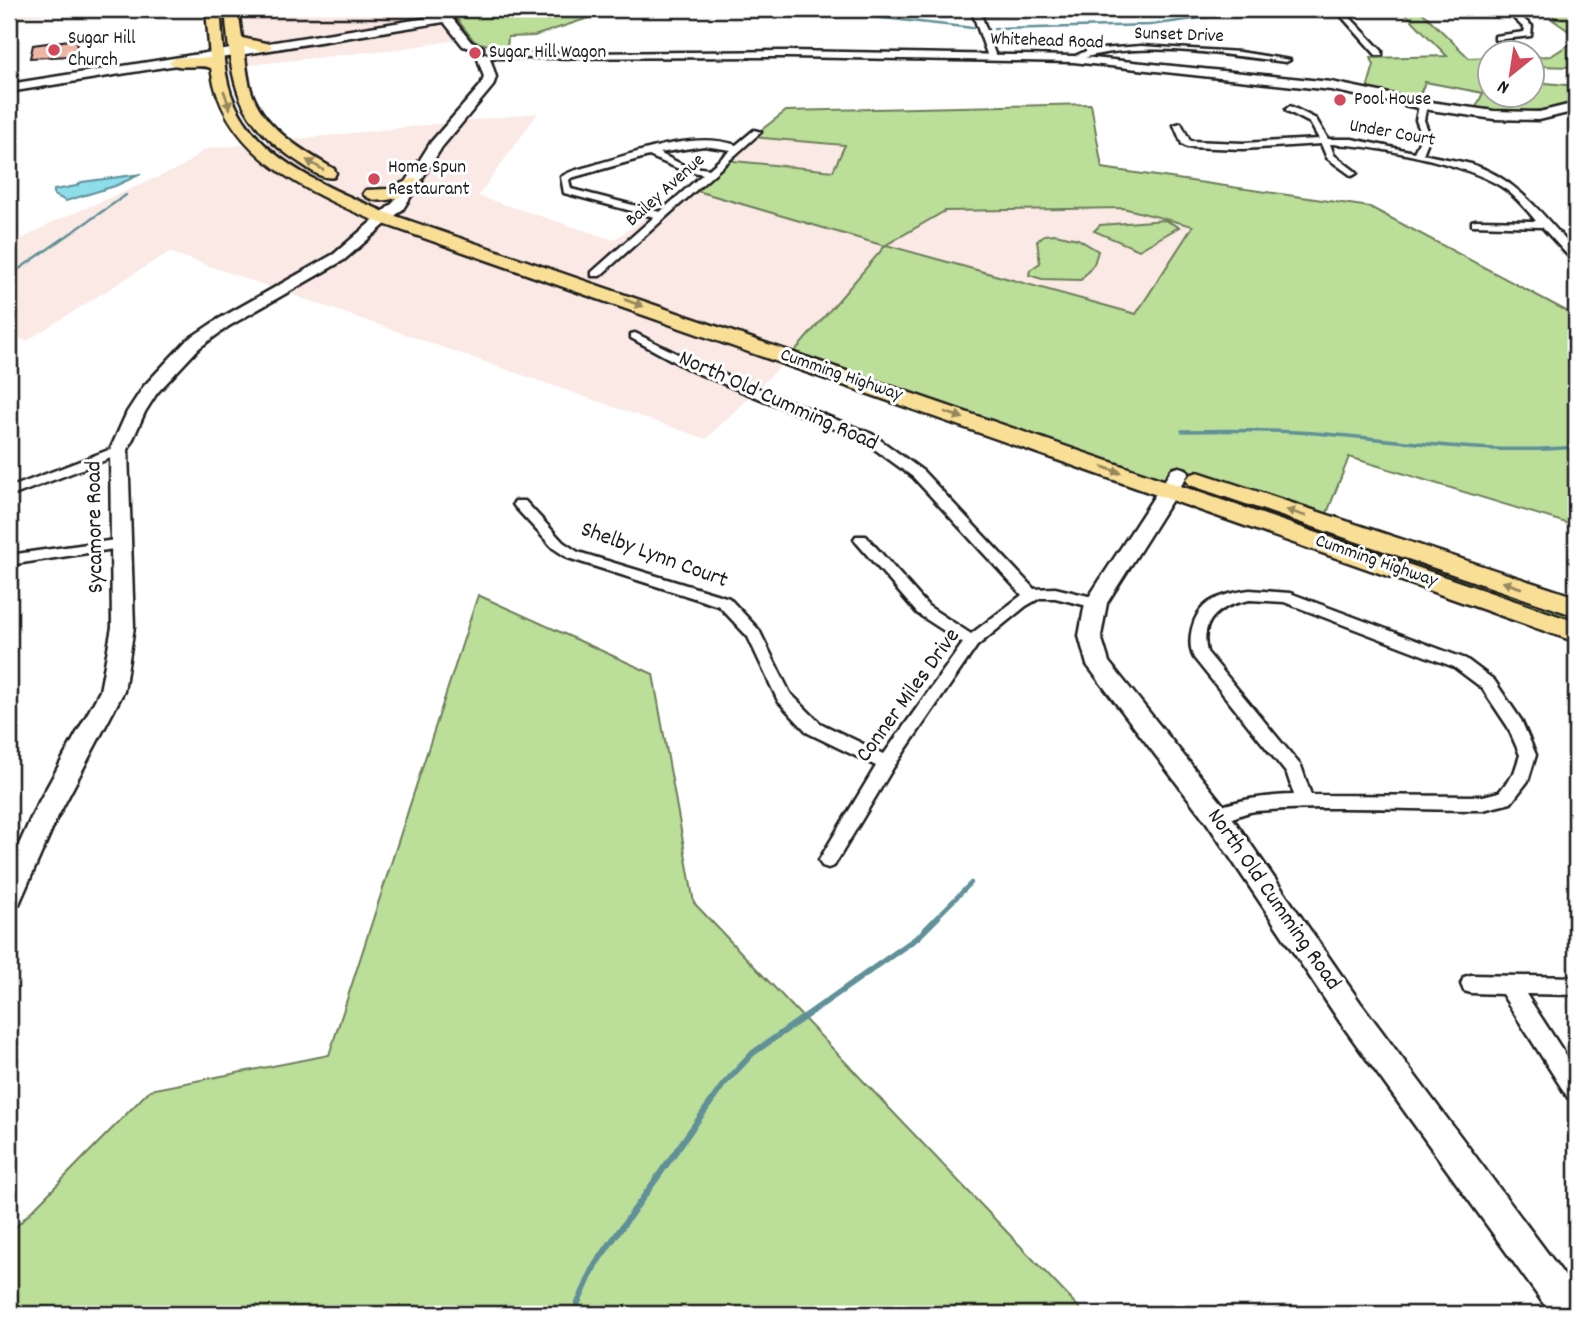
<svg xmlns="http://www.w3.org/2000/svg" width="1585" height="1323" font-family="Dekko,sans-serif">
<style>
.built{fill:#fae9e4}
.green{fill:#bbde99;stroke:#6c7d5a;stroke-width:2;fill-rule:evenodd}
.water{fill:#8dddea;stroke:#609098;stroke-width:2}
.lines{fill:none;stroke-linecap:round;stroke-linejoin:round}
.stream-far3{stroke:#609098;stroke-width:2.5}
.stream-far2{stroke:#609098;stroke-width:3.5}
.stream-far1{stroke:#609098;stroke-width:4.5}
.stream{stroke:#609098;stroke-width:6}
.building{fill:#eeb6a4;stroke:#1c1c1c;stroke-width:2}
.street-casing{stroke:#1c1c1c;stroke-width:5}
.secondary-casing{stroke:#1c1c1c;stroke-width:5}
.highway-casing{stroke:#1c1c1c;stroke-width:5}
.street{fill:#fff;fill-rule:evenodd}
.secondary{fill:#fff;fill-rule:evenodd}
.highway{fill:#f9df96;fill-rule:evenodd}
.oneway{fill:#96875f}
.poi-dot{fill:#d1495b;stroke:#fff;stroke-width:2.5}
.labels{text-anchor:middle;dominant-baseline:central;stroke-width:6;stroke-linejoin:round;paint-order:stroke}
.far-street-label{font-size:19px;fill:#1c1c1c;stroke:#fff}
.far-poi-label{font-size:19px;fill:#1c1c1c;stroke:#fff;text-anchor:start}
.street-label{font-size:23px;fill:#1c1c1c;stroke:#fff}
</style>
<rect width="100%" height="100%" fill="#fff"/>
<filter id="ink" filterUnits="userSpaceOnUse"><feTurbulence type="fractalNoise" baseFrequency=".0143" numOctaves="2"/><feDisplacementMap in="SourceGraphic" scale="14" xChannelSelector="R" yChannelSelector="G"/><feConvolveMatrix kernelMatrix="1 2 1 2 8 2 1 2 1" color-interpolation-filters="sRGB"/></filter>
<g filter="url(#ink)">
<g class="built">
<path d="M9 9H120L9 17Z"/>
<path d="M220 9H449L471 38 397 49 221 68Z"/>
<path d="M538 113 478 196 614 240 687 188 885 246 945 211 1123 208 1193 225 1136 314 886 246 788 359 706 439 169 252 26 341 9 333V246L53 222 182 167 205 149Z"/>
<path d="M752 137 845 145 833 171 724 160Z"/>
</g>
<g class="green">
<path d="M449 9H616L534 36 508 37 507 49 475 42Z"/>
<path d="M1401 9H1419L1469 58 1490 57V94H1532L1533 69 1546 83 1576 86V101C1543 115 1510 112 1475 109L1483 93 1425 82 1418 99 1367 89 1374 65 1371 58 1447 56Z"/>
<path d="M1544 9H1576V36L1553 20 1557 19Z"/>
<path d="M1576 40V67L1533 66V57L1551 56Z"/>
<path d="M1091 104 1102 168 1370 207 1576 316V526L1349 457 1320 531 1576 610V625L788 359 885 246 687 188 724 160 833 171 845 145 752 137 786 111ZM1123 208 1193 226 1136 314 886 245 945 211Z"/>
<path d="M1165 220 1179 227 1139 250 1094 231 1100 225Z"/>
<path d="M1055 234 1078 239 1098 251 1094 264 1081 280 1042 279 1029 275 1030 270 1040 263 1037 241 1044 235Z"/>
<path d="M478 595 653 674 694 903 1085 1314H9V1234L150 1090 329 1055Z"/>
</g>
<path class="water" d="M141 174 115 186 66 201 54 195V190L76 186 82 182Z"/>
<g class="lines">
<g class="stream-far3">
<path d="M729 12 765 16 856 15 973 28"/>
<path d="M994 29 1150 25 1266 9"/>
<path d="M9 276 126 195"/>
</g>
<path class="stream-far2" d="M1182 431C1230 430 1278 430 1326 434 1408 441 1493 455 1576 447"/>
<path class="stream-far1" d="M936 918 971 883"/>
<path class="stream" d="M573 1314 595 1265 723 1085 753 1053 918 937 938 917"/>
</g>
<path class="building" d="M77 39 76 51 71 52V56L30 58 33 45Z"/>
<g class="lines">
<g class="street-casing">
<g id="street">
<path d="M971 9 979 10 1160 9 1156 11 981 14 996 57 992 59 988 57Z"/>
<path d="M1335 9H1342L1382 51V55H1376Z"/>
<path d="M1504 9H1511L1532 26 1531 36 1495 40V36L1524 32 1525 29Z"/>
<path d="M1141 46 1240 52 1290 60 1286 62C1218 54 1139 39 1073 61L1069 59 1088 50Z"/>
<path d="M1423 102 1427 105 1424 120 1430 136 1423 154C1439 158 1455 160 1471 164 1517 178 1546 219 1576 252V261L1572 260 1542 227 1472 225V221L1476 220 1536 221C1526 209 1515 195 1502 187 1465 163 1374 145 1330 144L1334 155 1355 171 1357 173 1352 176 1327 158 1321 144 1243 149 1187 147 1182 144 1174 125 1181 123 1190 141 1243 143 1319 139 1310 123 1287 111 1286 109 1290 106 1316 119 1328 139H1352L1414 152 1422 136 1416 120 1419 105Z"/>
<path d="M754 130 761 132 600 276H592V272L654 217 564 193 561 177C571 170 585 168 597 164 639 152 693 131 736 145ZM704 146 731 150 709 169 685 166 659 153ZM649 156 679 169 703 174 660 212 571 189 569 180 571 178Z"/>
<path d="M635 333 700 365 872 434 923 471 1034 589 1055 588 1101 599 1103 603 1096 608 1055 598H1040L1026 606 977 646 893 768 834 866 828 868 822 866 819 860 876 766 808 733 778 701 748 637 719 606 568 558 553 548 515 507 513 504 515 501H525L563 542 578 552 729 598 759 630 790 693 820 723 884 754 963 643 918 614 856 542 854 539 856 536H866L928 606 971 634 1022 595 913 477 862 440 692 371 631 338V334Z"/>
<path d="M119 446 124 447V453L9 497V488Z"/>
<path d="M122 539 129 544 127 547 9 565V555Z"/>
<path d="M1250 590 1290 593 1466 659 1494 680 1521 720 1536 755 1528 781 1511 803 1483 810C1408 810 1331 805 1256 811 1241 812 1224 825 1210 820L1207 815 1210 810C1239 799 1263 796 1294 795L1287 774 1194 658C1186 642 1192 614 1208 603 1220 595 1236 592 1250 590ZM1250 600 1284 602 1454 667 1482 688 1508 727 1520 755 1514 773 1499 792 1483 796 1311 795 1301 766 1207 652C1199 619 1221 605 1250 600Z"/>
<path d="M1471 975 1576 977V995L1526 994 1576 1071V1101L1568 1098 1502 994 1471 993 1464 991 1461 984 1464 977Z"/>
</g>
</g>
<g class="secondary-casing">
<g id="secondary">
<path d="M435 9H445L471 42 483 47V51L463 46 444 22 9 92V84L440 16Z"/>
<path d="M789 51 1073 56 1331 82 1423 101 1494 111 1539 112 1576 103V111L1539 120 1494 119 1423 109 1331 90 1073 62 789 57 490 58 496 77 493 86 442 147 403 209 344 260 229 326 199 348 157 393 145 412 128 450 134 627 124 691 56 820 19 904 9 908V867L35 809 100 691 112 627 110 450 127 412 144 386 187 340 217 320 334 254 393 203 431 142 481 85 484 77 477 56 479 54Z"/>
<path d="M1179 467 1186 469 1189 473 1107 603 1101 636 1109 662 1225 807 1360 1002 1576 1291V1314H1551L1340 1022 1207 823 1087 665 1079 636 1085 603 1172 469Z"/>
</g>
</g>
<g class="highway-casing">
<g id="highway">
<path d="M206 9H220C223 38 222 67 231 94 254 160 331 189 390 214L1576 622V642L378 222C306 191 223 155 211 68 198 63 180 71 169 62L176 58H210Z"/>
<path d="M225 9H238L242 38 270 44 272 47 265 51 244 47C246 62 247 81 253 96 267 130 303 151 334 169L336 173 334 177C321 180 310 169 300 163 233 119 232 83 225 9Z"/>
<path d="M414 178 420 179 423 183C411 196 377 208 363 194L366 190 388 189Z"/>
<path d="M1198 472 1576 597V616L1190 485 1186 480 1190 475Z"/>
</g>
</g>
<use href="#street" class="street"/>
<use href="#secondary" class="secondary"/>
<use href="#highway" class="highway"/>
</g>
<defs><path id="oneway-solid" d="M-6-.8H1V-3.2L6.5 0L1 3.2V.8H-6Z" transform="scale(1.75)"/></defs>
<g class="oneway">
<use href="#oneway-solid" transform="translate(227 100) rotate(71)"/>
<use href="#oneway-solid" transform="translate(315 165) rotate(-149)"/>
<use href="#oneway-solid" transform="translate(634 303) rotate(20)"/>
<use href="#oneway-solid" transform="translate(954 415) rotate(19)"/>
<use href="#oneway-solid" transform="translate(1112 470) rotate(19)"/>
<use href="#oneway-solid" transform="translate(1296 513) rotate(-162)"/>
<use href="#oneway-solid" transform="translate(1512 585) rotate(-161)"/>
</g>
</g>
<g class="poi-dot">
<circle cx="54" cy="50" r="7"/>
<circle cx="475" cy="53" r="7"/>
<circle cx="1340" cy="100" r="7"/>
<circle cx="374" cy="179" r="7"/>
</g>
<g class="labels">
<g class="far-street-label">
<text transform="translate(1179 36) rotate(2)">Sunset Drive</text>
<text transform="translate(1047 42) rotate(2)">Whitehead Road</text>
<text transform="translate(1392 134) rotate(10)">Under Court</text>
<text transform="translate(666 191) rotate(-42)">Bailey Avenue</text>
<text transform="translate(841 376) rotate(19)">Cumming Highway</text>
<text transform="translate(1376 562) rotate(19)">Cumming Highway</text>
</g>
<g class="far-poi-label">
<text x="68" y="39">Sugar Hill<tspan x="68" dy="22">Church</tspan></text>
<text x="489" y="53">Sugar Hill Wagon</text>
<text x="1354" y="100">Pool House</text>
<text x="388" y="168">Home Spun<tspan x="388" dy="22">Restaurant</tspan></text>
</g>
<g class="street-label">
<text transform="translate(778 402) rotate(24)">North Old Cumming Road</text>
<text transform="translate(96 527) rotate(-91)">Sycamore Road</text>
<text transform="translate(654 556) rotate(20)">Shelby Lynn Court</text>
<text transform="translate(909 696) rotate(-54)">Conner Miles Drive</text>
<text transform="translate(1273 900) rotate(55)">North Old Cumming Road</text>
</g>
</g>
<rect width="1585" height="1323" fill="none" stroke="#fff" stroke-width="35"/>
<rect x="18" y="18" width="1550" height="1288" fill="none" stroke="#1c1c1c" stroke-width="2.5" filter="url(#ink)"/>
<g transform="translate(1511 74) rotate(210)"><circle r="33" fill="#ffffff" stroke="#a4a4a4" stroke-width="2"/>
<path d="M0-5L12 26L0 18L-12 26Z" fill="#d1495b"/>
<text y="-10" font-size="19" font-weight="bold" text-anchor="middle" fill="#1c1c1c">N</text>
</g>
</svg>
